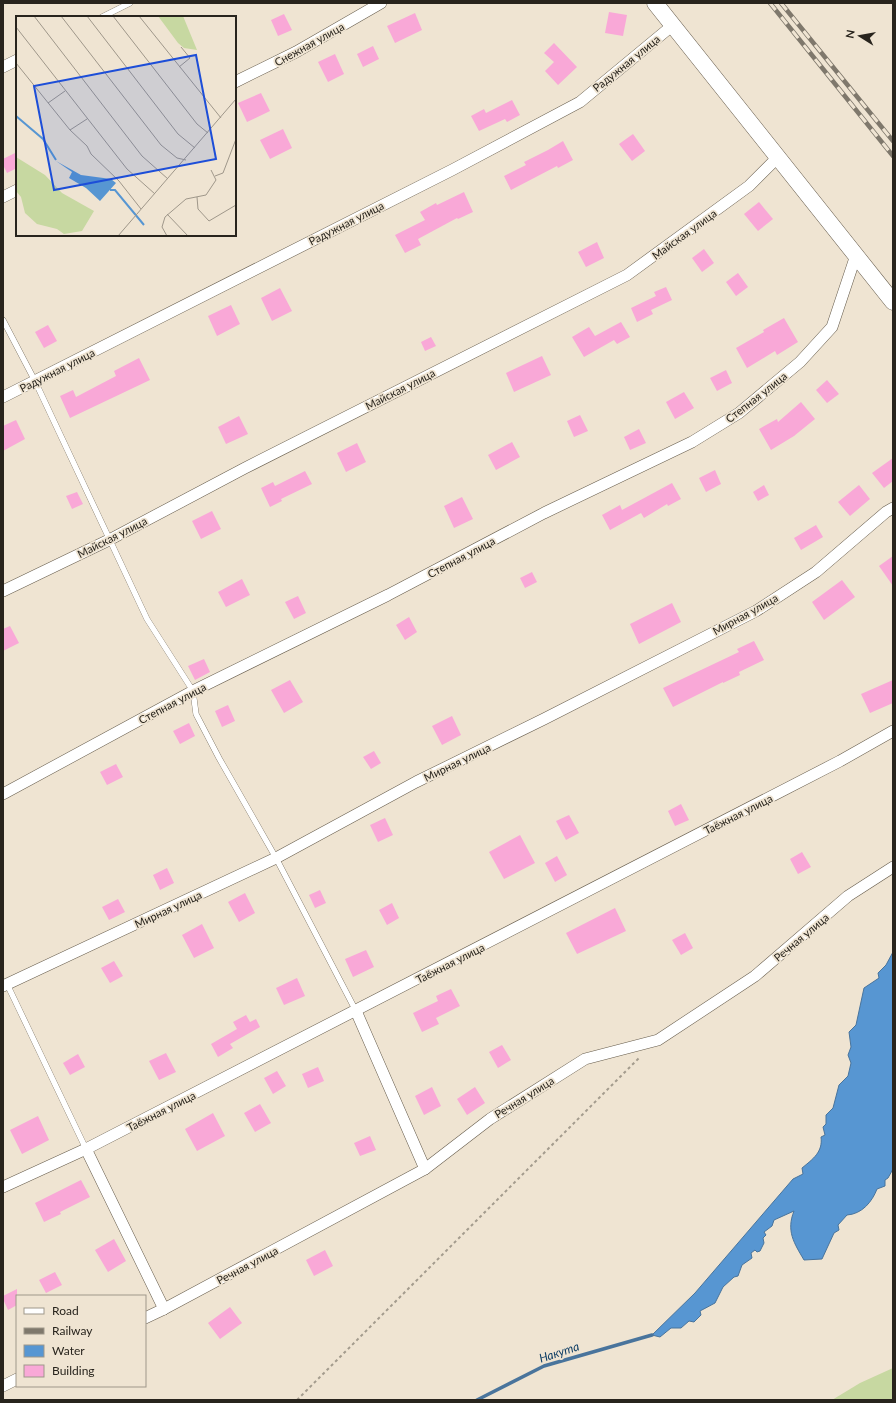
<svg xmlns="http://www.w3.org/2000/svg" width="896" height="1403" font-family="Lato,sans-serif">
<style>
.green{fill:#c7d8a1}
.water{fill:#5796d2;stroke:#49749c}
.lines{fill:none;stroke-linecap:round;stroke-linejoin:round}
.stream{stroke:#49749c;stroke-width:3.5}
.building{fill:#f9a8d7}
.lane-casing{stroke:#665c4c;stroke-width:6}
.street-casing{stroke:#665c4c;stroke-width:12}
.secondary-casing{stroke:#665c4c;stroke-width:17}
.path{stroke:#a39b8d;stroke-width:2;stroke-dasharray:3 3;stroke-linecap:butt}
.lane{stroke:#fff;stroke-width:5.5}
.street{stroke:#fff;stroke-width:11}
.secondary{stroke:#fff;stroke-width:16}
.rail-casing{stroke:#7f786c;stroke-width:4.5}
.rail{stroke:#efe4d2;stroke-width:3;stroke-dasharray:9;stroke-linecap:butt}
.labels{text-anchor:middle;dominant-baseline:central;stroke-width:3.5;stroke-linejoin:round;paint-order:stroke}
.street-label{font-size:11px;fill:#28241d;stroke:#efe4d2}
.water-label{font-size:12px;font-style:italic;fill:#0f3e65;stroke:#efe4d2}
.inset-river{fill:none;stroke:#5796d2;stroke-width:2}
.inset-road{fill:none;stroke:#9f978a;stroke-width:1}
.view{fill:#1d4ed8;fill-opacity:0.15;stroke:#1d4ed8;stroke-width:2}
.inset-edge{fill:none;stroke:#28241d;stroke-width:2}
</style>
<rect width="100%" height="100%" fill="#efe4d2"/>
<path class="green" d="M893 1368V1400H832L860 1383Z"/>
<path class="water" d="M893 952V1169L888 1178 885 1180V1186L877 1189C872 1202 862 1214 847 1215L838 1225 839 1230 834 1233 822 1259 804 1260C794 1243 786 1231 794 1211L774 1220 772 1226 764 1232 766 1235 763 1238 764 1243 760 1251 757 1252 755 1250 751 1253 752 1258 742 1265 738 1276 734 1277 723 1287 715 1303 700 1311 701 1315 694 1322 689 1321 681 1328H671L660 1337 652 1335 695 1293 793 1179 803 1174 802 1168C813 1159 823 1152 821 1137L825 1135 823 1127 826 1124V1115L833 1108 839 1085 848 1076 851 1063 848 1055 851 1047 849 1032 856 1025 864 988 879 978 878 973 886 965Z"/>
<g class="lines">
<path class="stream" d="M477 1400 544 1366 652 1335"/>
</g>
<g class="building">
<path d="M609 12 627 15 623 36 605 33Z"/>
<path d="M415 13 422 30 395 43 387 26Z"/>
<path d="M284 14 292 30 278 36 271 20Z"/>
<path d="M554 43 577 67 558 85 545 71 554 62 544 53Z"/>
<path d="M373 46 379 59 363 67 357 54Z"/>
<path d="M335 54 344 74 328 82 318 62Z"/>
<path d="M261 93 270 111 247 122 238 103Z"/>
<path d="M512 100 520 115 507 122 505 119 479 131 471 116 484 109 486 113Z"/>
<path d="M283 129 292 148 270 159 260 140Z"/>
<path d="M633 134 645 151 632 161 619 144Z"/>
<path d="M563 141 573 160 558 168 557 166 511 190 504 176 526 165 524 162 548 150Z"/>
<path d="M17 152V168L7 173 3 165V159Z"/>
<path d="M464 192 473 212 458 219 457 218 418 239 421 245 405 253 395 235 425 220 420 212 436 203 437 205Z"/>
<path d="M759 202 773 219 758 231 744 214Z"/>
<path d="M597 242 604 258 586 267 578 252Z"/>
<path d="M704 249 714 263 702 272 692 258Z"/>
<path d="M738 273 748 287 736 296 726 282Z"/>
<path d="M666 287 672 300 651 310 653 314 637 322 631 308 656 296 654 292Z"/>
<path d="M280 288 292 311 272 321 261 298Z"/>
<path d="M231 305 240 324 217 336 208 316Z"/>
<path d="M784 318 798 342 777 355 775 351 747 368 736 348 764 332 763 330Z"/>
<path d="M621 322 630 337 617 344 614 340 584 357 572 337 589 327 595 336Z"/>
<path d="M48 325 57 341 44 348 35 332Z"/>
<path d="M431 337 436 346 425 351 421 342Z"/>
<path d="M542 356 551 375 514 392 506 373Z"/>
<path d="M139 358 150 380 70 418 60 396 73 390 76 397 116 376 114 371Z"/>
<path d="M726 370 732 383 717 391 710 378Z"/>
<path d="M827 380 839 394 827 403 816 390Z"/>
<path d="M684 392 694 408 675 419 666 402Z"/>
<path d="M801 402 815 419 794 436 771 450 759 429 777 419 778 422Z"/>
<path d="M580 415 588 431 574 437 567 421Z"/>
<path d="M239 416 248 434 226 444 218 427Z"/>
<path d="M16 420 25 439 3 451V426Z"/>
<path d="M639 429 646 443 630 450 624 437Z"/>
<path d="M512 442 520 457 496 470 488 455Z"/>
<path d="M357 443 366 462 346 472 337 453Z"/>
<path d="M893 458V481L884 488 872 473Z"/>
<path d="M715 470 721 484 706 492 699 478Z"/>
<path d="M305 471 312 484 281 499 282 501 270 507 261 488 273 482 275 486Z"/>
<path d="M672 483 681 499 668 506 667 504 644 518 641 513 610 530 602 515 620 505 622 510Z"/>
<path d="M764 485 769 495 758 501 753 492Z"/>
<path d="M859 485 870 499 850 516 838 502Z"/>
<path d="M77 492 83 504 72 509 66 496Z"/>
<path d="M462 497 473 519 454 528 444 506Z"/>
<path d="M212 511 221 529 201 539 192 521Z"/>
<path d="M816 525 823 537 801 550 794 538Z"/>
<path d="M893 556V586L879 566Z"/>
<path d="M532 572 537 582 525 588 520 578Z"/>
<path d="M242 579 250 595 226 607 218 592Z"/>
<path d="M842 580 855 597 824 620 812 602Z"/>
<path d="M298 596 306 613 294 619 285 602Z"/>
<path d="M672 603 681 622 639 644 630 624Z"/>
<path d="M409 617 417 632 405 640 396 625Z"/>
<path d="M10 626 19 643 3 651V629Z"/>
<path d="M754 641 764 660 739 672 740 675 723 683V682L673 707 663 688 739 652 737 649Z"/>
<path d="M204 659 210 672 195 680 188 666Z"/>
<path d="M290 680 303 702 284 713 271 690Z"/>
<path d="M893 680V703L870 713 861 694Z"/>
<path d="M228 705 235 721 222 727 215 711Z"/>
<path d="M452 716 461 735 442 745 432 726Z"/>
<path d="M189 723 195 736 180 744 173 731Z"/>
<path d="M374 751 381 763 371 769 363 757Z"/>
<path d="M116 764 123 777 107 785 100 772Z"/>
<path d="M681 804 689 820 675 826 668 811Z"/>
<path d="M569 815 579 833 566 840 556 821Z"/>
<path d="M385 818 393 835 378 842 370 825Z"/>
<path d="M520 835 535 863 504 879 489 852Z"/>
<path d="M802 852 811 867 798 874 790 859Z"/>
<path d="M557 856 567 875 555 882 545 863Z"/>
<path d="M167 868 174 883 160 890 153 875Z"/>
<path d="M320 890 326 903 315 908 309 895Z"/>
<path d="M245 893 255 913 239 922 228 902Z"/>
<path d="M118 899 125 912 109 920 102 907Z"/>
<path d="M392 903 399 918 387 925 379 910Z"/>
<path d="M615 908 626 931 577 954 566 933Z"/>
<path d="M202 924 214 948 194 958 182 935Z"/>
<path d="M685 933 693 948 681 955 672 940Z"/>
<path d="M366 950 374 967 353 977 345 959Z"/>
<path d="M114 961 123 976 110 983 101 968Z"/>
<path d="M297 978 305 996 284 1005 276 988Z"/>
<path d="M451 989 460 1006 436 1018 439 1024 422 1032 413 1013 438 1001 436 996Z"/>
<path d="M246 1015 250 1022 256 1019 260 1027 230 1044 233 1048 218 1057 211 1044 237 1029 233 1022Z"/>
<path d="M502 1045 511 1060 498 1068 489 1052Z"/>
<path d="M166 1053 176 1072 159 1080 149 1061Z"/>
<path d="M78 1054 85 1067 70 1075 63 1063Z"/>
<path d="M318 1067 324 1081 308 1088 302 1074Z"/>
<path d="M277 1071 286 1086 273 1094 264 1078Z"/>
<path d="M432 1087 441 1106 424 1115 415 1096Z"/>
<path d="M475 1087 485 1103 467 1115 457 1099Z"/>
<path d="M260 1104 271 1123 255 1132 244 1113Z"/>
<path d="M213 1113 225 1136 197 1151 185 1129Z"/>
<path d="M38 1116 49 1140 22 1154 10 1130Z"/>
<path d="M370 1136 376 1150 360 1156 354 1143Z"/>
<path d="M81 1180 90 1197 60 1212 61 1214 44 1222 35 1203Z"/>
<path d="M114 1239 126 1261 108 1272 95 1250Z"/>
<path d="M325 1250 333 1266 314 1276 306 1260Z"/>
<path d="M55 1272 62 1285 46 1293 39 1280Z"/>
<path d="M17 1289V1305L8 1310 3 1299V1296Z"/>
<path d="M230 1307 242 1323 220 1339 208 1323Z"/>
</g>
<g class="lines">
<g class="lane-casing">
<g id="lane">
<path d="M102 17 130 3"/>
<path d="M3 320 35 381 147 619 193 691 196 714 219 758 276 858 356 1011"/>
<path d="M7 984 86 1149"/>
</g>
</g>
<g class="street-casing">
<g id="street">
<path d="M3 67 17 60"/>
<path d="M235 82 296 52 381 3"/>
<path d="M3 197 17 190"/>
<path d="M3 397 452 170 580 102 673 25"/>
<path d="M3 591 109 540 245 468 627 275 749 186 778 157"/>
<path d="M3 794 193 691 388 595 544 513 692 442 739 413 800 362 832 327 856 255"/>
<path d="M3 986 276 858 416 782 544 719 756 611 816 572 886 512 893 508"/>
<path d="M356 1011 425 1169"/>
<path d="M86 1149 164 1309"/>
<path d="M3 1187 86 1149 840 761 893 731"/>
<path d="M145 1318 164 1309 425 1169 490 1119 585 1059 658 1040 755 976 848 896 893 867"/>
<path d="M3 1386 17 1379"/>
</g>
</g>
<g class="secondary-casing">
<path id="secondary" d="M655 3 893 302"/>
</g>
<path class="path" d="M297 1400 640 1057"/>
<use href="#lane" class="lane"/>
<use href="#street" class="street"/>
<use href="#secondary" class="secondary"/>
<g class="rail-casing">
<g id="rail">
<path d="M770 3 893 156"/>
<path d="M781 3 893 141"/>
</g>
</g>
<use href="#rail" class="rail"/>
</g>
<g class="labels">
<g class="street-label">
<text transform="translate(309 44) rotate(-29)">Снежная улица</text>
<text transform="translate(626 63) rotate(-39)">Радужная улица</text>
<text transform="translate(346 223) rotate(-27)">Радужная улица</text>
<text transform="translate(684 234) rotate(-36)">Майская улица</text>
<text transform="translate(57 370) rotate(-27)">Радужная улица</text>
<text transform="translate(400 389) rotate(-27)">Майская улица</text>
<text transform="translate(756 397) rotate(-38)">Степная улица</text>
<text transform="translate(112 537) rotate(-27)">Майская улица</text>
<text transform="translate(461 557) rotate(-28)">Степная улица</text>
<text transform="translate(745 614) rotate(-29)">Мирная улица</text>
<text transform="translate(172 703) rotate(-28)">Степная улица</text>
<text transform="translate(457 762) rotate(-26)">Мирная улица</text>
<text transform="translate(738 814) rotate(-27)">Таёжная улица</text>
<text transform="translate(168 909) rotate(-25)">Мирная улица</text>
<text transform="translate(801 937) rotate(-40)">Речная улица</text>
<text transform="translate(450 963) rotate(-27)">Таёжная улица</text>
<text transform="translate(524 1097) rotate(-32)">Речная улица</text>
<text transform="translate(161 1111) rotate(-27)">Таёжная улица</text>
<text transform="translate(247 1265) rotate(-28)">Речная улица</text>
</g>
<g class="water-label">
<text transform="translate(559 1352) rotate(-18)">Накута</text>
</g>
</g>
<g transform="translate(16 16)">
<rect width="220" height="220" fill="#efe4d2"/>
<path d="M142 0H167L181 34 168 32 162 27ZM0 141 29 159 46 177 78 195 66 215 48 218 41 213 21 208 9 197 5 181 0 175Z" fill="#c7d8a1"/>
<path d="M40 145 65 159 95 163 100 167 84 185 70 172 53 162 56 156Z" fill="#5796d2"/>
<path class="inset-river" d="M0 100 27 123 40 144M94 174H99L128 209"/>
<path class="inset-road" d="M18 0 126 140 152 163M45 0 145 129 161 142 170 144M71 0 162 118 179 132M97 0 181 108 192 117M123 0 205 102M0 11 111 153 139 178M0 47 54 114 71 130 75 138 103 165 125 193M163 51 174 42 165 31M32 87 49 75M54 114 71 103M199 160 207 157 220 123M181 181 182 193 193 205 220 189M151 198 172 220M102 220 220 83M151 220 146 211 149 201 170 183 190 179 200 164 195 154"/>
<path class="view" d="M180 39 200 143 38 174 18 70Z"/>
<rect width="220" height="220" class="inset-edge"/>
</g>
<rect width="896" height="1403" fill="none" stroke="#28241d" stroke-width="8"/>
<rect x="16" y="1295" width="130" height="92" fill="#efe4d2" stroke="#9f978a"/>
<rect x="24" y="1308" width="20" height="6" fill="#ffffff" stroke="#9f978a"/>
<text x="52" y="1315" font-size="12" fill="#28241d">Road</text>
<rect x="24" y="1328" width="20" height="6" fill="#7f786c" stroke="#9f978a"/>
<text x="52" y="1335" font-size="12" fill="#28241d">Railway</text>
<rect x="24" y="1345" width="20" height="12" fill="#5796d2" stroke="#9f978a"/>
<text x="52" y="1355" font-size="12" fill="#28241d">Water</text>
<rect x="24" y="1365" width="20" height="12" fill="#f9a8d7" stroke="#9f978a"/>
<text x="52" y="1375" font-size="12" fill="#28241d">Building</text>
<g transform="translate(860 36) rotate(281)" stroke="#efe4d2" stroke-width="3" paint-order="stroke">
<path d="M0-3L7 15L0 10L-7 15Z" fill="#28241d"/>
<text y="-6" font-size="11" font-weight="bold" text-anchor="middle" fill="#28241d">N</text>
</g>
</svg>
